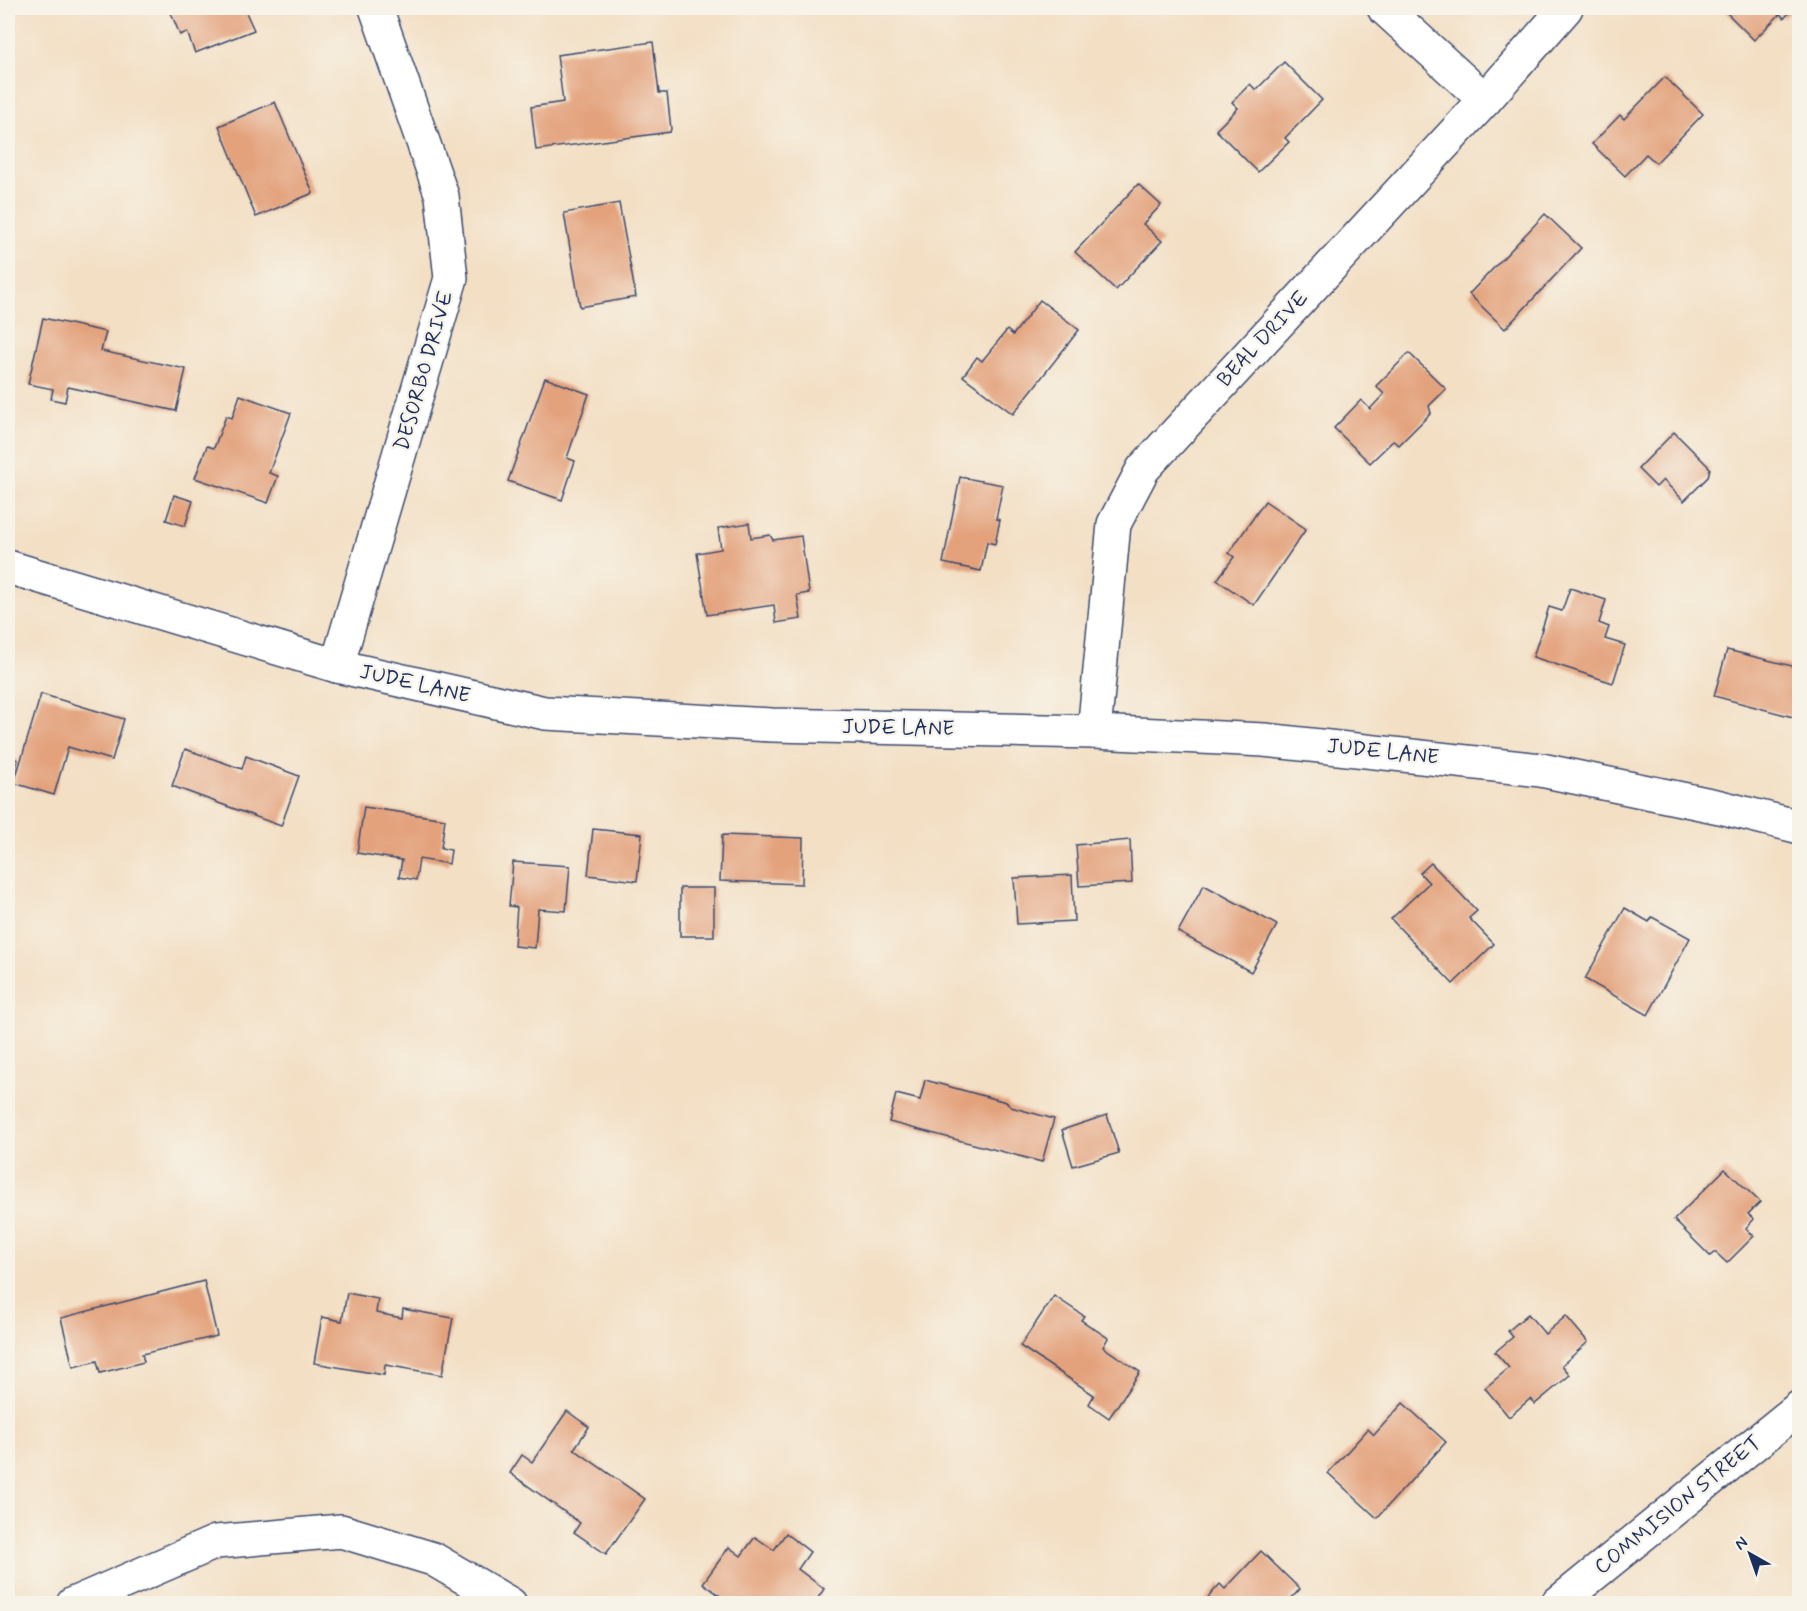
<svg xmlns="http://www.w3.org/2000/svg" width="1807" height="1611" font-family="Mynerve,sans-serif">
<style>
.building{fill:#e3a17b}
.lines{fill:none;stroke-linecap:round;stroke-linejoin:round}
.street-casing{stroke:#3b496d;stroke-width:36}
.secondary-casing{stroke:#3b496d;stroke-width:36}
.street{stroke:#fff;stroke-width:33}
.secondary{stroke:#fff;stroke-width:33}
.labels{text-anchor:middle;dominant-baseline:central;stroke-width:4.5;stroke-linejoin:round;paint-order:stroke}
.street-label{font-size:21px;fill:#1b2f5e;stroke:#f7f3e8}
</style>
<rect width="100%" height="100%" fill="#f7f3e8"/>
<filter id="ink" filterUnits="userSpaceOnUse"><feTurbulence type="fractalNoise" baseFrequency=".0167" numOctaves="2"/><feDisplacementMap in="SourceGraphic" scale="12" xChannelSelector="R" yChannelSelector="G"/><feConvolveMatrix kernelMatrix="1 2 1 2 8 2 1 2 1" color-interpolation-filters="sRGB"/></filter>
<filter id="wash" filterUnits="userSpaceOnUse"><feTurbulence type="fractalNoise" baseFrequency=".008" numOctaves="4" result="noise"/><feDisplacementMap in="SourceGraphic" scale="24" xChannelSelector="R" yChannelSelector="G"/><feGaussianBlur stdDeviation="1.35" result="paint"/><feColorMatrix in="noise" values="0 0 0 0 0 0 0 0 0 0 0 0 0 0 0 0 0 1.4 0 .05"/><feComposite in="paint" operator="in"/></filter>
<g filter="url(#wash)">
<rect width="100%" height="100%" fill="#f3dfc4"/>
<g id="blocks">
<g class="building">
<path d="M169 8H244L254 30 195 53 187 32 180 35Z"/>
<path d="M1722 8H1795L1784 18 1780 14 1754 40Z"/>
<path d="M653 42 659 93H667L671 129 670 132 536 150 531 107 563 102 557 55Z"/>
<path d="M1284 62 1322 100 1285 138 1289 142 1258 172 1216 130 1238 108 1232 102 1250 84 1256 90Z"/>
<path d="M1665 77 1703 114 1656 163 1646 154 1625 176 1592 144 1620 115 1624 119Z"/>
<path d="M275 102 313 193 256 217 219 126Z"/>
<path d="M1138 184 1161 205 1143 224 1162 241 1116 290 1075 252Z"/>
<path d="M619 203 636 297 580 307 564 213Z"/>
<path d="M1545 214 1581 248 1505 329 1469 294Z"/>
<path d="M1040 300 1079 330 1013 414 963 376 977 357 982 361 1007 330 1013 335Z"/>
<path d="M43 318 106 332 101 351 186 369 176 411 68 387 65 402 51 399 53 389 28 384Z"/>
<path d="M1409 353 1446 389 1429 406 1431 413 1399 445 1393 441 1370 463 1334 428 1361 400 1370 409 1384 394 1376 386Z"/>
<path d="M545 378 589 394 567 458 575 461 562 500 508 481Z"/>
<path d="M240 395 291 413 269 473 278 476 268 503 195 478 207 446 214 448 226 416 232 418Z"/>
<path d="M1674 432 1710 468 1708 477 1684 501 1663 480 1656 487 1638 469Z"/>
<path d="M960 477 1003 485 996 519 1000 520 995 544 987 542 981 571 943 563Z"/>
<path d="M174 495 193 501 185 526 166 520Z"/>
<path d="M1265 501 1306 529 1254 605 1217 580 1234 557 1229 553Z"/>
<path d="M749 523 751 538 770 535 773 540 801 536 809 593 797 595 801 619 776 623 774 605 707 615 697 553 721 549 718 528Z"/>
<path d="M1570 588 1606 600 1599 623 1609 627 1605 639 1625 645 1613 683 1533 657 1549 607 1562 611Z"/>
<path d="M1727 650 1800 668V693L1793 717 1714 696Z"/>
<path d="M41 694 124 719 112 760 68 747 54 795 14 783Z"/>
<path d="M185 749 242 769 246 756 299 776 281 826 172 786Z"/>
<path d="M8 757 18 760 8 798Z"/>
<path d="M364 807 445 819 441 848 451 850 449 864 419 859 416 880 399 877 402 860 357 853Z"/>
<path d="M593 829 642 834 637 881 588 875Z"/>
<path d="M722 835 803 838 802 884 720 881Z"/>
<path d="M1130 840 1132 883 1079 886 1076 845Z"/>
<path d="M513 862 570 866 566 911 538 909 535 948 514 946 517 907 509 906Z"/>
<path d="M1431 863 1477 911 1469 918 1494 944 1453 984 1391 919 1429 883 1420 873Z"/>
<path d="M1072 875 1074 921 1017 924 1014 878Z"/>
<path d="M1204 885 1277 925 1251 972 1178 932Z"/>
<rect x="680" y="888" width="34" height="48"/>
<path d="M1625 908 1649 922 1652 917 1690 938 1648 1015 1585 979Z"/>
<path d="M925 1080 1006 1102 1011 1107 1054 1119 1042 1162 889 1122 896 1094 920 1100Z"/>
<path d="M1107 1115 1119 1153 1073 1166 1062 1130Z"/>
<path d="M1725 1169 1760 1202 1748 1214 1754 1219 1746 1228 1754 1236 1727 1263 1715 1252 1710 1256 1674 1220Z"/>
<path d="M204 1281 217 1336 142 1354 144 1362 100 1373 97 1361 73 1367 61 1318Z"/>
<path d="M347 1293 378 1299 376 1313 402 1318 403 1309 453 1318 442 1375 385 1365 384 1375 314 1363 322 1317 342 1321Z"/>
<path d="M1054 1296 1084 1316 1081 1320 1108 1338 1103 1347 1140 1372 1109 1418 1089 1404 1094 1395 1020 1346Z"/>
<path d="M1528 1314 1545 1334 1566 1316 1588 1342 1562 1365 1570 1375 1535 1404 1530 1399 1509 1417 1485 1388 1509 1368 1495 1352 1513 1337 1508 1331Z"/>
<path d="M1403 1403 1446 1442 1377 1518 1328 1473 1368 1429 1374 1435Z"/>
<path d="M567 1411 589 1427 574 1449 645 1499 606 1554 574 1532 580 1523 510 1473 522 1455 532 1462Z"/>
<path d="M786 1533 810 1552 798 1569 824 1589 814 1604H731L703 1583 729 1547 741 1556 755 1537 774 1550Z"/>
<path d="M1261 1551 1300 1589 1286 1604H1202L1220 1584 1225 1589Z"/>
</g>
</g>
</g>
<g filter="url(#ink)">
<use href="#blocks" fill-opacity="0" stroke="#3b496d" stroke-width="1.5"/>
<g class="lines">
<g class="street-casing">
<g id="street">
<path d="M1384 8 1485 100"/>
<path d="M337 666 451 278 442 196 376 8"/>
<path d="M1094 732 1114 524 1143 469 1485 100 1566 8"/>
<path d="M73 1604 216 1542 341 1531 433 1559 510 1604"/>
<path d="M1557 1604 1800 1407"/>
</g>
</g>
<g class="secondary-casing">
<path id="secondary" d="M8 567 337 666 545 713 772 725 1094 732 1264 740 1541 770 1720 807 1800 827"/>
</g>
<use href="#street" class="street"/>
<use href="#secondary" class="secondary"/>
</g>
</g>
<g class="labels">
<g class="street-label">
<text transform="translate(1263 339) rotate(-47)">BEAL DRIVE</text>
<text transform="translate(424 371) rotate(-74)">DESORBO DRIVE</text>
<text transform="translate(415 684) rotate(13)">JUDE LANE</text>
<text transform="translate(898 728) rotate(1)">JUDE LANE</text>
<text transform="translate(1383 752) rotate(6)">JUDE LANE</text>
<text transform="translate(1678 1505) rotate(-39)">COMMISION STREET</text>
</g>
</g>
<rect width="1807" height="1611" fill="none" stroke="#f7f3e8" stroke-width="30"/>
<g transform="translate(1750 1554) rotate(320)" stroke="#f7f3e8" stroke-width="4.5" paint-order="stroke">
<path d="M0-4.5L10 22L0 15L-10 22Z" fill="#1b2f5e"/>
<text y="-9" font-size="16" font-weight="bold" text-anchor="middle" fill="#1b2f5e">N</text>
</g>
</svg>
